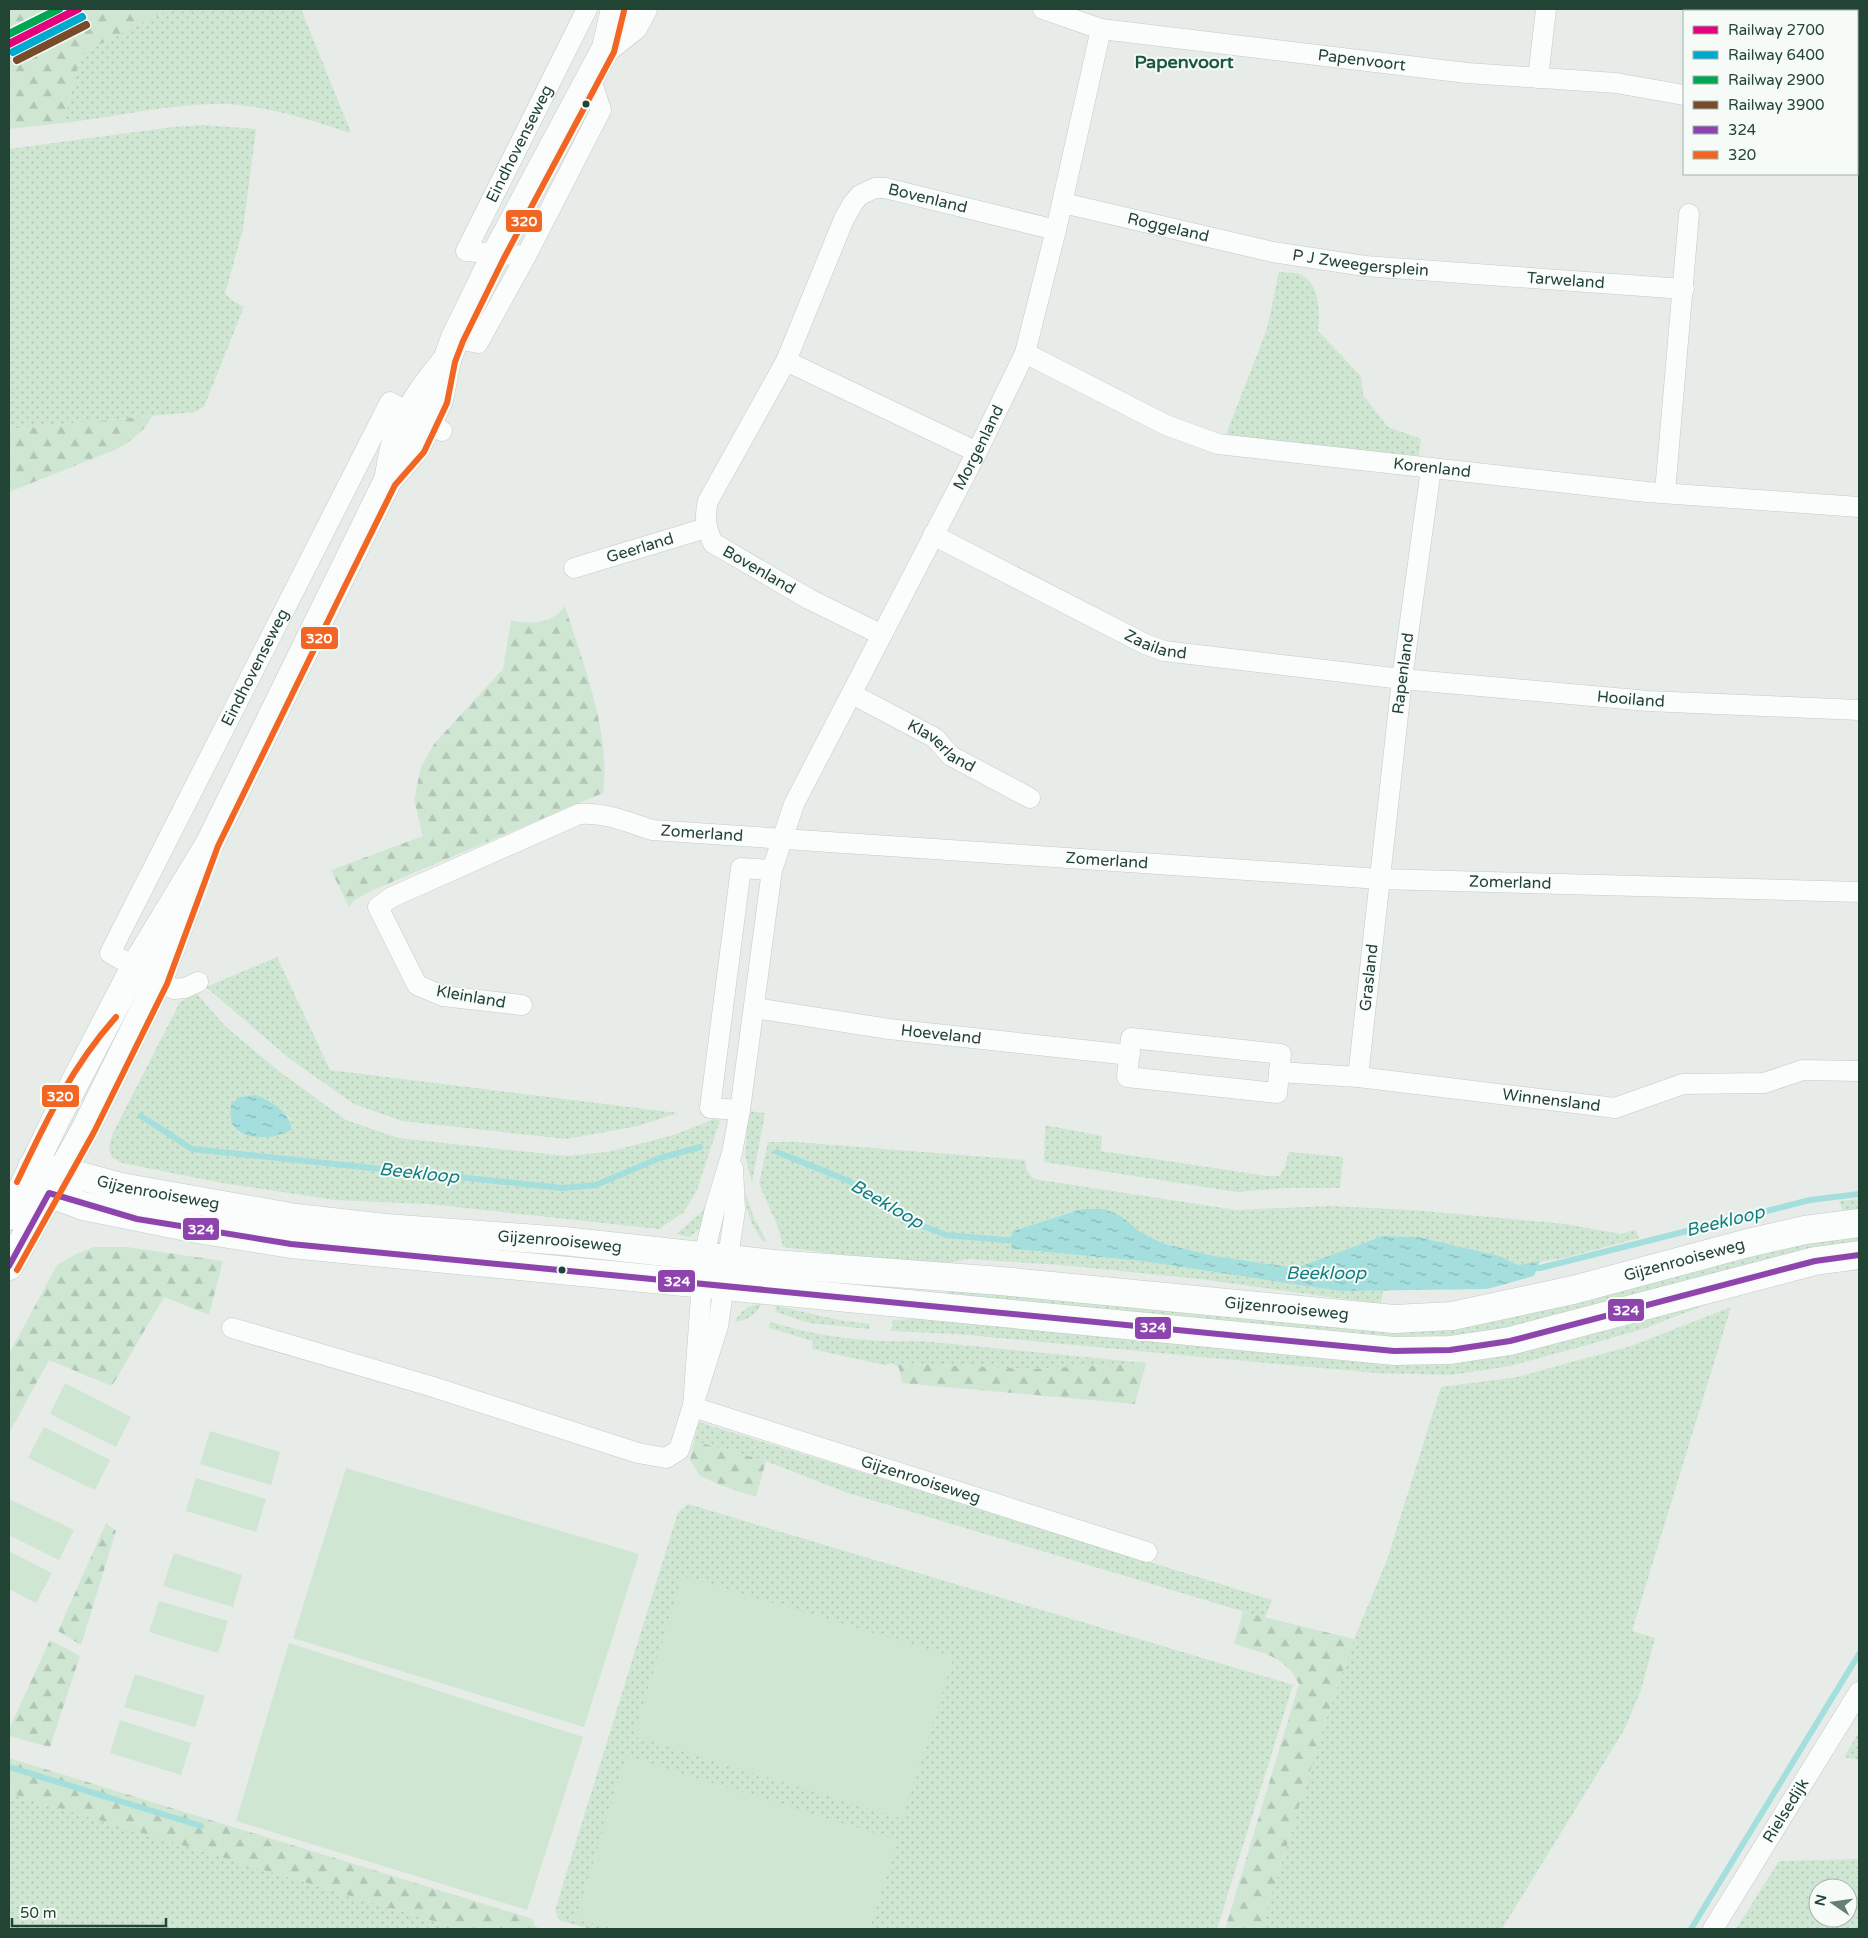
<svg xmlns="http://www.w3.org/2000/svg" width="1868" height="1938" font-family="'Varela Round',sans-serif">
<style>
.grass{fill:url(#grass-dots);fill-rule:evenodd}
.forest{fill:url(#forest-firs)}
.green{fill:#cfe6d2}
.water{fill:url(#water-ripples)}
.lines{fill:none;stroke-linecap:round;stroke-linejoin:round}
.stream{stroke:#a4dfde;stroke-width:6}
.street-casing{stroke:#c4c9c6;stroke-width:21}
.secondary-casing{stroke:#c2cac6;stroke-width:29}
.street{stroke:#fbfcfc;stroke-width:20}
.secondary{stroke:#fbfcfc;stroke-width:28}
.bus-1-casing{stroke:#f6fbf8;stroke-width:10}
.bus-2-casing{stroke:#f6fbf8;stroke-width:10}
.bus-1{stroke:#8e44ad;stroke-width:6}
.bus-2{stroke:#f26522;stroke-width:6}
.rail-1-casing{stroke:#f6fbf8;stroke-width:11}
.rail-2-casing{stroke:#f6fbf8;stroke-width:11}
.rail-3-casing{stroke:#f6fbf8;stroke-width:11}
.rail-4-casing{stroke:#f6fbf8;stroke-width:11}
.rail-1{stroke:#e5007d;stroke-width:8}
.rail-2{stroke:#00a9ce;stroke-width:8}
.rail-3{stroke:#00a651;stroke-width:8}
.rail-4{stroke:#7a4b2a;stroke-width:8}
.bus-dot{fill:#214435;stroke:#f6fbf8;stroke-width:2}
.labels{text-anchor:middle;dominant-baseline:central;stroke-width:4;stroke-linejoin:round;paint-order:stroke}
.street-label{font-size:16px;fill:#214435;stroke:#f6fbf8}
.neighbourhood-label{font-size:18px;font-weight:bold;fill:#1a5940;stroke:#f6fbf8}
.water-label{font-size:18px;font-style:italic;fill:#137f81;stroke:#f6fbf8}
.line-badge{stroke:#f6fbf8;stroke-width:2}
.badge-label{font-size:14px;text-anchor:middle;font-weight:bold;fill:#fff}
</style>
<defs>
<pattern id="grass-dots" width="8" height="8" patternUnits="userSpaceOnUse" patternTransform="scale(1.25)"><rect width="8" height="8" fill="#cfe6d2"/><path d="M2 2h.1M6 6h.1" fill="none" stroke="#b1c6b5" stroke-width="1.8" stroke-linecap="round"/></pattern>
<pattern id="forest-firs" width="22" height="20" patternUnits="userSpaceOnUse" patternTransform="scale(1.25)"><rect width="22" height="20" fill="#cfe6d2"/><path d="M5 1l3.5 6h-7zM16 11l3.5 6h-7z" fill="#b1c6b5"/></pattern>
<pattern id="water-ripples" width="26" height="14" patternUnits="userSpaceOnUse" patternTransform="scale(1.25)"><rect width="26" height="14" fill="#a4dfde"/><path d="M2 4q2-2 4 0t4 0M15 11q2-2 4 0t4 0" fill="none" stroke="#85b6b5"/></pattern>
</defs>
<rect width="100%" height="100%" fill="#e7ece9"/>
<g class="grass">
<path d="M170 9H301L351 133C310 120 268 106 225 104 171 103 116 117 63 123L82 53Z"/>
<path d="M205 125 256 129 243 229 225 294 233 301 244 307 204 407 195 412 9 429V149L173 127Z"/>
<path d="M1279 272C1285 273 1293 272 1299 274 1320 281 1320 313 1318 331L1361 376 1363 395 1388 427 1421 439 1419 456 1225 437 1267 329Z"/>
<path d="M277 957 330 1070 678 1113 638 1126 566 1139 402 1121 354 1104 290 1059 206 987Z"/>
<path d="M196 993 225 1026 280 1072 346 1120 398 1138 567 1156 607 1152 674 1135 714 1119 720 1120 697 1190 684 1212 659 1229 428 1204 335 1200 222 1183 122 1163 112 1157 109 1147 113 1133 180 1002ZM270 1101 291 1119 240 1134 233 1127 230 1116Z"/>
<path d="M749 1111 765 1113 752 1183 745 1155Z"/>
<path d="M1045 1125 1102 1136 1101 1151 1267 1176H1279L1284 1169 1289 1152 1343 1157 1340 1188H1283L1237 1192 1044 1162Z"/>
<path d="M768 1142H797L1025 1160 1027 1171 1034 1179 1236 1210 1331 1206 1412 1210 1566 1224 1620 1234 1635 1230 1639 1238 1564 1258 1518 1265 1500 1256 1418 1237 1384 1236 1296 1268 1209 1255 1162 1243 1139 1231 1121 1216 1105 1209H1082L1013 1231 1010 1240 1012 1249 1142 1261 1339 1291 1383 1290 1381 1304 1200 1279 1061 1265 969 1259 929 1266 783 1247 778 1227 759 1184Z"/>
<path d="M713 1189 705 1223 690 1237 676 1234 702 1212Z"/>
<path d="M745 1192 754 1218 767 1242 763 1241C751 1225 746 1213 745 1192Z"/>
<path d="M1859 1199V1211H1843L1839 1201Z"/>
<path d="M1859 1235V1249L1451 1343 931 1297 971 1286 1392 1328 1811 1240Z"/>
<path d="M1859 1263V1270L1820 1274 1762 1287 1705 1305 1646 1328 1587 1345 1510 1366 1451 1375 1375 1373 956 1334 891 1331 893 1320 957 1317 1404 1358Z"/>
<path d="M762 1303C755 1315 749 1320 735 1322 740 1310 749 1306 762 1303Z"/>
<path d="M777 1306 839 1320 870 1324 869 1329 809 1323 775 1312Z"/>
<path d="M1731 1307 1632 1631 1655 1638 1641 1690 1624 1730 1502 1929H1261L1324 1726 1354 1639 1387 1560 1441 1387 1517 1377 1631 1346Z"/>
<path d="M770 1322C819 1337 869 1343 921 1341L1146 1363 1032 1369 892 1363 885 1365 812 1349 813 1341 769 1328Z"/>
<path d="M699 1422 1272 1600 1265 1618 845 1492 766 1461 694 1441Z"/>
<path d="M688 1504 1293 1685 1217 1929H589L559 1920 555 1910 678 1512Z"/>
<path d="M1859 1732V1760L1844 1757Z"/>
<path d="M9 1793 460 1929H9Z"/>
<path d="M1859 1859V1929H1736L1779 1861ZM1818 1888H1848V1918H1818Z"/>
</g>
<g class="forest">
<path d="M9 9H170L82 53 63 123 9 129Z"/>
<path d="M152 416C144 432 132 440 117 449L9 492V429Z"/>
<path d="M565 606C583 665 611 731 603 793L373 890 354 900 349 907 331 870 423 836 414 800 421 767 434 744 503 669 511 621C533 623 550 626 565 606Z"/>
<path d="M94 1247H127L223 1261 209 1315 164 1297 112 1386 49 1360 9 1433V1354L57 1265 76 1254Z"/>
<path d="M892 1363 1032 1369 1146 1363 1135 1404 902 1383 899 1368Z"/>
<path d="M694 1441 766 1461 756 1497 723 1486 700 1476 690 1460Z"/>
<path d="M106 1523 116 1531 81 1645 58 1631Z"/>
<path d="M1243 1612 1354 1639 1324 1726 1261 1929H1225L1299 1684C1285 1655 1262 1653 1234 1644Z"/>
<path d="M50 1640 80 1656 50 1747 9 1736V1729Z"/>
<path d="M9 1758 533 1919 534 1925 540 1929H460L9 1793Z"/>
</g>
<g class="green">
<path d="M65 1383 131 1417 116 1447 50 1414Z"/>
<path d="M44 1427 110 1460 95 1490 28 1458Z"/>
<path d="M210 1431 280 1452 271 1485 200 1464Z"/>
<path d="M346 1468 639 1554 584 1727 293 1638Z"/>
<path d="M196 1478 266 1499 256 1532 186 1511Z"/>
<path d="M9 1499 74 1530 59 1560 9 1535Z"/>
<path d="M9 1551 52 1573 36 1603 9 1589Z"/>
<path d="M174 1553 242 1575 233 1607 163 1586Z"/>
<path d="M683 1576 954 1657 902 1819 633 1736Z"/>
<path d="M159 1601 228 1621 218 1653 149 1632Z"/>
<path d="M289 1643 583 1737 527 1910 236 1821Z"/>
<path d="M135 1674 205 1696 195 1727 124 1707Z"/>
<path d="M120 1720 191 1743 181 1775 110 1753Z"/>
<path d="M626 1756 897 1840 870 1929H613L576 1918Z"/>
</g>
<g class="water">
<path d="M256 1095C272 1102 289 1111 292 1129 281 1139 243 1141 234 1127 229 1121 231 1112 231 1104L240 1097Z"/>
<path d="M1082 1209H1105L1121 1216 1139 1231 1162 1243 1209 1255 1296 1268 1383 1236 1418 1237 1500 1256 1518 1265 1540 1261 1534 1276 1487 1289 1339 1291 1142 1261 1012 1249 1010 1240 1013 1231Z"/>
</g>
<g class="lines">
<g class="stream">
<path d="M141 1116 192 1149 562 1188 596 1185 660 1158 700 1147"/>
<path d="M777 1152 849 1181 908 1220 946 1235 1017 1241"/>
<path d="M1529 1268H1540L1810 1200 1859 1194"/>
<path d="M9 1767 201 1826"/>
<path d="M1691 1929 1859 1654"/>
</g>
<g class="street-casing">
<g id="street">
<path id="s1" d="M1043 9 1101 29 1467 73 1616 83 1684 95"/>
<path d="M1538 78 1546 9"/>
<path d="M1857 152 1859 153"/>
<path id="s2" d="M1063 203 1273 252 1365 266 1684 289"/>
<path id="s3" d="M526 256 466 251 587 9"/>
<path d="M455 338 478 343 526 256 601 110 590 76"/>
<path id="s4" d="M1025 353 1166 425 1218 444 1647 492 1859 507"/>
<path d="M786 361 977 452"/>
<path d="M1665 492 1689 214"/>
<path id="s5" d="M933 535 1145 644 1164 651 1402 679 1648 701 1859 710"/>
<path id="s6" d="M574 568 706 528"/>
<path id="s7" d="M882 635 809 599 713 543C706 528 704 518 708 501L786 361 844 219 853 203 860 195 875 188H885L1056 230"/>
<path id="s8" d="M852 694 935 738 951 756 1030 798"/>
<path id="s9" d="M198 982 185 988 174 989 110 953 390 402 442 431"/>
<path id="s10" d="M522 1005 443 996 417 985 378 907 392 897 579 814C606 812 627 822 652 830L1380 879 1859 892"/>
<path id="s11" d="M754 1008 889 1029 1130 1055"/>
<path d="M1131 1038 1281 1054 1277 1093 1127 1077Z"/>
<path id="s12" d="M1279 1072 1358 1077 1615 1108 1683 1084 1764 1083 1803 1070 1859 1071"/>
<path id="s13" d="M1358 1077 1402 679 1431 469"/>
<path d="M740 1110 710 1108 741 868 772 870"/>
<path d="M232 1328 430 1386 638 1453 666 1458 679 1450 718 1326 735 1210 733 1168"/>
<path id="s14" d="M693 1407 704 1255 715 1209 732 1153 740 1110 772 870 794 804 977 452 1025 353 1056 230 1101 29"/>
<path id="s15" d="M693 1407 1147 1552"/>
<path id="s16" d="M1713 1929 1859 1692"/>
</g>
</g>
<g class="secondary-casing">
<g id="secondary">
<path d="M606 48 634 26 643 9"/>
<path d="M389 479 416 448 439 400 447 360 455 338 496 254 606 48 615 9"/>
<path d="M32 1167 49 1193 83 1206 197 1229 291 1244 1394 1351 1450 1350 1510 1341 1815 1261 1859 1255"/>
<path id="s17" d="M32 1167 62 1171 121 1187 296 1218 386 1228 564 1241 774 1264 1001 1281 1394 1319 1452 1316 1573 1290 1748 1243 1805 1230 1859 1223"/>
<path d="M9 1216 58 1115 135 967 210 843 388 480C391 467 392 454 396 442 407 411 426 385 447 360"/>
<path d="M9 1266 86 1128 159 980 186 907"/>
</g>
</g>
<use href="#street" class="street"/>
<use href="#secondary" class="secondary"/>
<g class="bus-1-casing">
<path id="bus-1" d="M9 1266 49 1193 137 1219 291 1244 1394 1351 1450 1350 1510 1341 1815 1261 1859 1255"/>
</g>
<g class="bus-2-casing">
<g id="bus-2">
<path d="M17 1182C45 1123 72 1066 116 1017"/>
<path d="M17 1270 94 1132 167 984 218 846 344 588 395 485 424 452 447 403 455 362 463 341 504 258 614 52 624 11"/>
</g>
</g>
<use href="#bus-1" class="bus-1"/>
<use href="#bus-2" class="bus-2"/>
<g class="rail-1-casing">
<path id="rail-1" d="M9 44 78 9"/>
</g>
<g class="rail-2-casing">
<path id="rail-2" d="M13 52 82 17"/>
</g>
<g class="rail-3-casing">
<path id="rail-3" d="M9 34 59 9"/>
</g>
<g class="rail-4-casing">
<path id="rail-4" d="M17 60 86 25"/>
</g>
<use href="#rail-1" class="rail-1"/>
<use href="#rail-2" class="rail-2"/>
<use href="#rail-3" class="rail-3"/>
<use href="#rail-4" class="rail-4"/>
</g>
<g class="bus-dot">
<circle cx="586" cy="104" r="4.5"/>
<circle cx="562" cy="1270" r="4.5"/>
</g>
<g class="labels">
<g class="street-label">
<text stroke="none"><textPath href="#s1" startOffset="324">Papenvoort</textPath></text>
<text stroke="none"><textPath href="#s3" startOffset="180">Eindhovenseweg</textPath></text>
<text stroke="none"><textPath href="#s7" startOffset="649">Bovenland</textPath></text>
<text stroke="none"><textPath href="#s2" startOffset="108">Roggeland</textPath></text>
<text stroke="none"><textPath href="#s2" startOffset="304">P J Zweegersplein</textPath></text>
<text stroke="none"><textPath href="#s2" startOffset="510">Tarweland</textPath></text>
<text stroke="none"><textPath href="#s14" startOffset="1015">Morgenland</textPath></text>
<text stroke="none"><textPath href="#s4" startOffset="429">Korenland</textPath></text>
<text stroke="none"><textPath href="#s6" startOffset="69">Geerland</textPath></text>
<text transform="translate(759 570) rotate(30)">Bovenland</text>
<text stroke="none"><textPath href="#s5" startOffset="249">Zaailand</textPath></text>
<text stroke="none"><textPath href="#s9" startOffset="419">Eindhovenseweg</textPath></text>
<text stroke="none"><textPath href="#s13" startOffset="406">Rapenland</textPath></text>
<text stroke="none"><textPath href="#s5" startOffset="728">Hooiland</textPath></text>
<text stroke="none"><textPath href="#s8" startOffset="104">Klaverland</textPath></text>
<text stroke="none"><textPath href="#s10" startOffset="542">Zomerland</textPath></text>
<text stroke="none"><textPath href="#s10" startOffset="948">Zomerland</textPath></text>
<text stroke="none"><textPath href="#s10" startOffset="1352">Zomerland</textPath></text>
<text stroke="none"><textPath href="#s13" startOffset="100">Grasland</textPath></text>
<text transform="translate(471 997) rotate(10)">Kleinland</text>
<text stroke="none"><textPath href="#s11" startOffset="189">Hoeveland</textPath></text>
<text stroke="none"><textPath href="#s12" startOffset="274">Winnensland</textPath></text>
<text stroke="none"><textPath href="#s17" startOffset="129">Gijzenrooiseweg</textPath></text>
<text stroke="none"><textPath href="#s17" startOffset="534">Gijzenrooiseweg</textPath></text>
<text stroke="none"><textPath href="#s17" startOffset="1669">Gijzenrooiseweg</textPath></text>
<text stroke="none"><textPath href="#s17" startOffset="1264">Gijzenrooiseweg</textPath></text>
<text stroke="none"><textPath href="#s15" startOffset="239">Gijzenrooiseweg</textPath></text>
<text stroke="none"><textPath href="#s16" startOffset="139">Rielsedijk</textPath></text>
</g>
<g class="neighbourhood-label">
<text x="1184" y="62">Papenvoort</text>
</g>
<g class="water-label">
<text transform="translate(419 1173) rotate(6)">Beekloop</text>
<text transform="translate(887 1204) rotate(30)">Beekloop</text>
<text transform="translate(1725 1221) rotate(-14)">Beekloop</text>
<text x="1326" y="1273">Beekloop</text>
</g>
</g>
<g class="line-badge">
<rect x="505" y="209" width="38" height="24" rx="5" fill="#f26522"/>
<rect x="300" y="626" width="39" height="24" rx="5" fill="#f26522"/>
<rect x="41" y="1084" width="39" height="24" rx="5" fill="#f26522"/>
<rect x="182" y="1217" width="38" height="24" rx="5" fill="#8e44ad"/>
<rect x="657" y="1269" width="39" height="24" rx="5" fill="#8e44ad"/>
<rect x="1607" y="1298" width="38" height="24" rx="5" fill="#8e44ad"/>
<rect x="1134" y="1316" width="38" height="24" rx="5" fill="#8e44ad"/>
</g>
<g class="badge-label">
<text x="524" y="226">320</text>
<text x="319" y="643">320</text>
<text x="60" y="1101">320</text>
<text x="201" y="1234">324</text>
<text x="677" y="1286">324</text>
<text x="1626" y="1315">324</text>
<text x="1153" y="1332">324</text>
</g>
<rect width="1868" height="1938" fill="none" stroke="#214435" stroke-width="20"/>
<rect x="1683" y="10" width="175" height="165" fill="#f6fbf8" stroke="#a1b2aa"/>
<rect x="1693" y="26" width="25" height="8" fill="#e5007d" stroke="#a1b2aa"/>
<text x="1728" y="35" font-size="15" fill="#214435">Railway 2700</text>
<rect x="1693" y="51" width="25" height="8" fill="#00a9ce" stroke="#a1b2aa"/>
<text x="1728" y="60" font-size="15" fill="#214435">Railway 6400</text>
<rect x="1693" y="76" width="25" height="8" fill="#00a651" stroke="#a1b2aa"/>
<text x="1728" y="85" font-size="15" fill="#214435">Railway 2900</text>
<rect x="1693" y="101" width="25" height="8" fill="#7a4b2a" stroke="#a1b2aa"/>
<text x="1728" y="110" font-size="15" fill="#214435">Railway 3900</text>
<rect x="1693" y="126" width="25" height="8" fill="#8e44ad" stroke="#a1b2aa"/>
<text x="1728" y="135" font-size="15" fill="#214435">324</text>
<rect x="1693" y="151" width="25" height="8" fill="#f26522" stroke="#a1b2aa"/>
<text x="1728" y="160" font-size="15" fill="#214435">320</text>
<g transform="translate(1833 1903) rotate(283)"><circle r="24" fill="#f6fbf8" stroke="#a1b2aa"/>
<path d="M0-4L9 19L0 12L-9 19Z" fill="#667f74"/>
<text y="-8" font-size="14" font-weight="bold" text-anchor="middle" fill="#214435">N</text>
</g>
<path d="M12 1918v8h154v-8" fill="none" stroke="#214435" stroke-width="2.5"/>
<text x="20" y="1918" font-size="15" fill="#214435" stroke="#f6fbf8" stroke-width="4" paint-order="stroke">50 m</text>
</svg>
